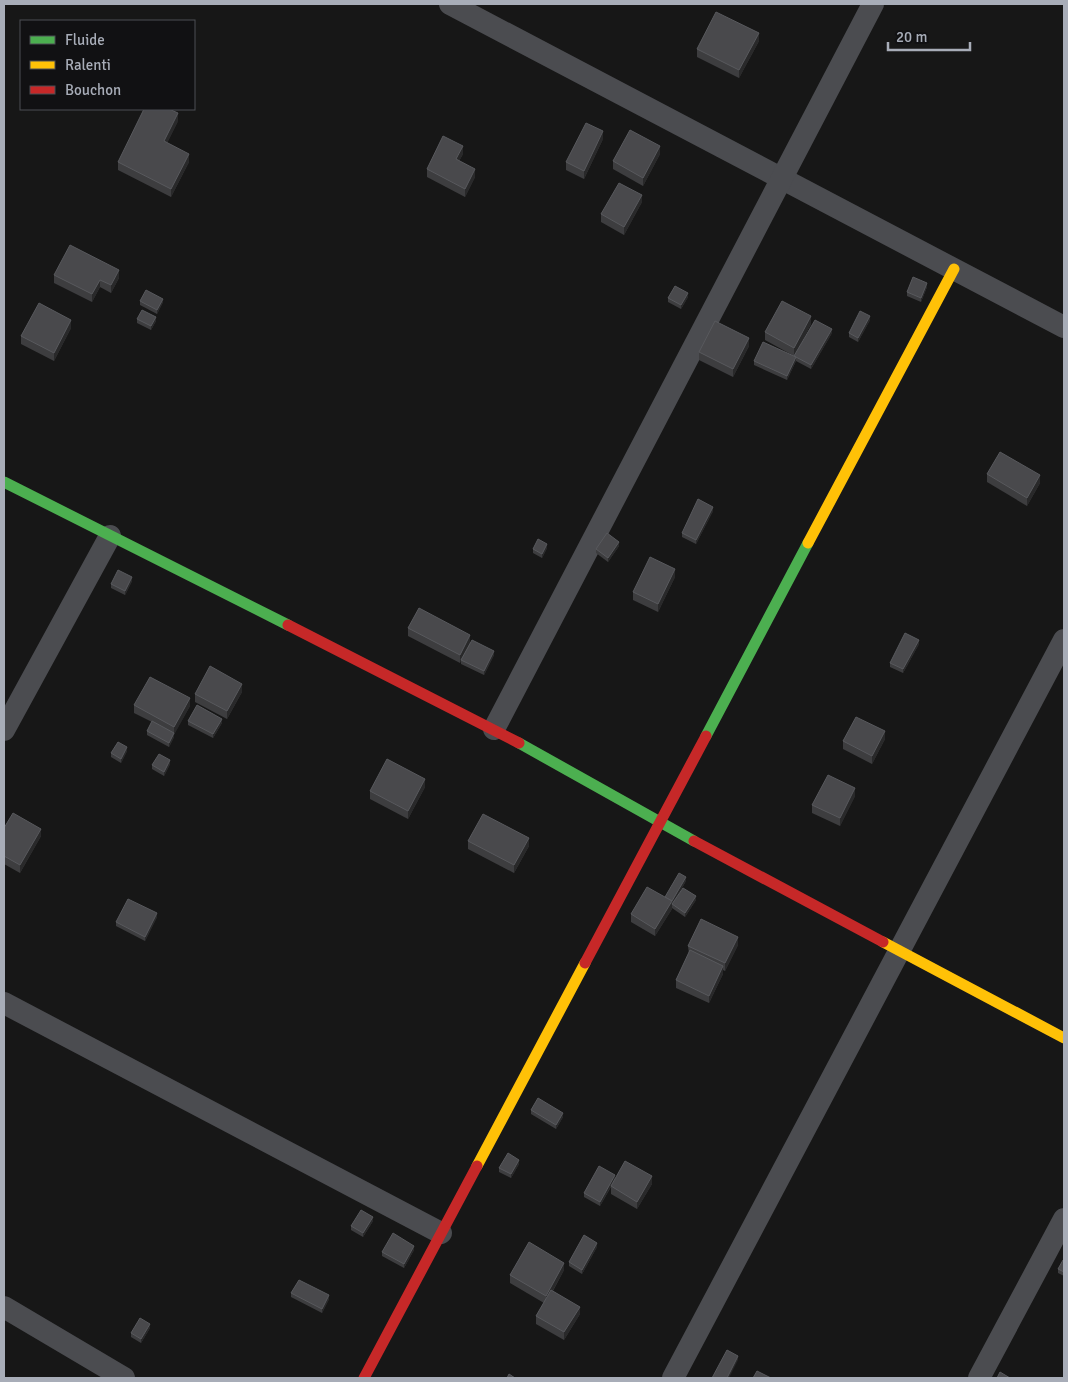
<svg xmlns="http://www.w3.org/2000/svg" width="1068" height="1382" font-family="Signika,sans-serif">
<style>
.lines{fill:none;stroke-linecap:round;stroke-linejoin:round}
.street{stroke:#4b4c50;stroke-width:22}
.fast{stroke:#4caf50;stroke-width:11}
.slow{stroke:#ffc107;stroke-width:11}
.jam{stroke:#c62828;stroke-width:11}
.wall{fill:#3d3d3f}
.shaded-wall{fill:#29292a}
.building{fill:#49494c;stroke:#58595d}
</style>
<rect width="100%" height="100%" fill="#171717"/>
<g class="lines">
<g class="street">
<path d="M450 4 1064 327"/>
<path d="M494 729 873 4"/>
<path d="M4 730 110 536"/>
<path d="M4 1003 441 1233"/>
<path d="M4 1307 124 1378"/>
<path d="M673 1378 1064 640"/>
<path d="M979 1378 1064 1219"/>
</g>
<g class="fast">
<path d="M4 482 288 625"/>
<path d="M706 736 808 543"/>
<path d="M519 743 694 841"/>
</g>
<g class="slow">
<path d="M808 543 954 269"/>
<path d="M883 942 1064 1038"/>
<path d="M477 1166 585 963"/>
</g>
<g class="jam">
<path d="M288 625 519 743"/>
<path d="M694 841 883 942"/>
<path d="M585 963 706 736"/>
<path d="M364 1378 477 1166"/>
</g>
</g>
<g class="wall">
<path d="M759 41 739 78 697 57V49Z"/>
<path d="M178 121 167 143 189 162 171 197 118 170V162Z"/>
<path d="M603 139 584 179 566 170V162Z"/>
<path d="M463 154 459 161 475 177 465 197 427 177V169Z"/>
<path d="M660 154 643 186 613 169V161Z"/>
<path d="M642 202 624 235 601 222V214Z"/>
<path d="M54 275 119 278 111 293 100 287 92 302 54 283Z"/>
<path d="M927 287 921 302 907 296V292Z"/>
<path d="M688 297 681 309 668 302V298Z"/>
<path d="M140 301 163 302 157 314 140 305Z"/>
<path d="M137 319 156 321 151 330 137 323Z"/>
<path d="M870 320 858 342 849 337V333Z"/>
<path d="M811 324 794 356 765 340V332Z"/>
<path d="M71 328 54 361 21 344V336Z"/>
<path d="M832 333 811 369 796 361 787 380 754 365V361L794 357Z"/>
<path d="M749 346 733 377 699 360V352Z"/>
<path d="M987 474 1040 483 1027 506 987 482Z"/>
<path d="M713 511 696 544 682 537V533Z"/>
<path d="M619 546 608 562 596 553V549Z"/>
<path d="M547 548 542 558 533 553V549Z"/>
<path d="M675 577 658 612 633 600V592Z"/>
<path d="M132 581 125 595 111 588V584Z"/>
<path d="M408 628 470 643 494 655 484 675 461 664V660L460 663 408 636Z"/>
<path d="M919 644 903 673 890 667V663Z"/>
<path d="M242 692 227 719 195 702V694Z"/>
<path d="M134 705 190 706 174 734V737L169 747 147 735V731L152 722 134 713Z"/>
<path d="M188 721 222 723 213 738 188 725Z"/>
<path d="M885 739 872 764 843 749V741Z"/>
<path d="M127 751 121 763 111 757V753Z"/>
<path d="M170 764 164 776 152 769V765Z"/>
<path d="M425 787 408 819 370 799V791Z"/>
<path d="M855 796 840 826 812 813V805Z"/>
<path d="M4 828 41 836 20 873 4 864Z"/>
<path d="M468 841 529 846 514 873 468 849Z"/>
<path d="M686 881 672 905V909L655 936 631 922V914L665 897Z"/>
<path d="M696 900 685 917 672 908V904Z"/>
<path d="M157 917 145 941 116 926V922Z"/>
<path d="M738 945 725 971 723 970V974L709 1003 676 988V980L689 954 688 946Z"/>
<path d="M531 1110 563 1117 556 1129 531 1114Z"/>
<path d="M519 1164 511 1178 499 1172V1168Z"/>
<path d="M615 1178 652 1184 637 1209 611 1194V1187L600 1206 584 1197V1193Z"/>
<path d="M373 1221 363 1237 351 1230V1226Z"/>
<path d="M597 1247 582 1274 569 1266V1262Z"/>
<path d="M414 1250 404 1268 382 1256V1252Z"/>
<path d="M1064 1260V1276L1058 1273V1269Z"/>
<path d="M564 1270 553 1291 580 1314 564 1340 536 1324V1316L544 1303 510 1283V1275Z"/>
<path d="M291 1293 329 1299 322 1313 291 1297Z"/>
<path d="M150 1328 141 1343 131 1337V1333Z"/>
</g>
<g class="shaded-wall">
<path d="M759 33V41L739 78V70Z"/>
<path d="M178 113V121L164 149V141Z"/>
<path d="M603 131V139L584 179V171Z"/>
<path d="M463 146V154L456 167V159Z"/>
<path d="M660 146V154L643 186V178Z"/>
<path d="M189 154V162L171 197V189Z"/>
<path d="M475 169V177L465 197V189Z"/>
<path d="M642 195V202L624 235V227Z"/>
<path d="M119 270V278L111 293V285Z"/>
<path d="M100 280V287L92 302V294Z"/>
<path d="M927 283V287L921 302V298Z"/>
<path d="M688 293V297L681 309V305Z"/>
<path d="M163 299V302L157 314V310Z"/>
<path d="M811 316V324L794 356V348Z"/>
<path d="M870 316V320L858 342V338Z"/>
<path d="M156 317V321L151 330V326Z"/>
<path d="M71 320V328L54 361V353Z"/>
<path d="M832 329V333L811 369V365Z"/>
<path d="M749 338V346L733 377V369Z"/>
<path d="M796 357V361L787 380V376Z"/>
<path d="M1040 475V483L1027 506V498Z"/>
<path d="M713 507V511L696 544V540Z"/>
<path d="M619 542V546L608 562V558Z"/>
<path d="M547 544V548L542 558V554Z"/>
<path d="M675 569V577L658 612V604Z"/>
<path d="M132 577V581L125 595V591Z"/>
<path d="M470 635V643L460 663V655Z"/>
<path d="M919 640V644L903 673V669Z"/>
<path d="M494 651V655L484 675V671Z"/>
<path d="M242 684V692L227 719V711Z"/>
<path d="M190 698V706L174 735V727Z"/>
<path d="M222 719V723L213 738V734Z"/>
<path d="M885 731V739L872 764V756Z"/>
<path d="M174 733V737L169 747V743Z"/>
<path d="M127 747V751L121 763V759Z"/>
<path d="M170 760V764L164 776V772Z"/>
<path d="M425 779V787L408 819V811Z"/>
<path d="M855 788V796L840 826V818Z"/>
<path d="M41 829V836L20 873V865Z"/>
<path d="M529 838V846L514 873V865Z"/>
<path d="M686 877V881L672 905V909L655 936V929Z"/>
<path d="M696 896V900L685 917V913Z"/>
<path d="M157 913V917L145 941V937Z"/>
<path d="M738 937V945L725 971V963Z"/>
<path d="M723 966V974L709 1003V996Z"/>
<path d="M563 1113V1117L556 1129V1125Z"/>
<path d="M519 1160V1164L511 1178V1174Z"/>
<path d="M615 1175V1179L600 1206V1202Z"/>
<path d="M652 1176V1184L637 1209V1202Z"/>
<path d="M373 1217V1221L363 1237V1233Z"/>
<path d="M597 1243V1247L582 1274V1270Z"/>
<path d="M414 1246V1250L404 1268V1264Z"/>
<path d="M564 1263V1270L546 1303V1296Z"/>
<path d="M329 1295V1299L322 1313V1309Z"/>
<path d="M580 1307V1314L564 1340V1332Z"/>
<path d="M150 1324V1328L141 1343V1339Z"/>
<path d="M738 1356V1360L729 1378H727Z"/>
</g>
<g class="building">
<path d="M716 12 759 33 739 70 697 49Z"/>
<path d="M144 109H169L178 113 164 141 189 154 171 189 118 162Z"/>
<path d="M586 123 603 131 584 171 566 162Z"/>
<path d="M630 130 660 146 643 178 613 161Z"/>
<path d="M443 136 463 146 456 159 475 169 465 189 427 169Z"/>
<path d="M619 183 642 195 624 227 601 214Z"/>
<path d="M70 245 119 270 111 285 100 280 92 294 54 275Z"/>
<path d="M913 277 927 283 921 298 907 292Z"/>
<path d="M675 286 688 293 681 305 668 298Z"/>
<path d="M146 290 163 299 157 310 140 301Z"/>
<path d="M782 301 811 316 794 348 765 332Z"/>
<path d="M39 303 71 320 54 353 21 336Z"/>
<path d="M142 310 156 317 151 326 137 319Z"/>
<path d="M860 311 870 316 858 338 849 333Z"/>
<path d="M815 320 832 329 811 365 794 356Z"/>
<path d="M715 321 749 338 733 369 699 352Z"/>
<path d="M763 342 796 357 787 376 754 361Z"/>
<path d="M1000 452 1040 475 1027 498 987 474Z"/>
<path d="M698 499 713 507 696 540 682 533Z"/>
<path d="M607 533 619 542 608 558 596 549Z"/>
<path d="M538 539 547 544 542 554 533 549Z"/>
<path d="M650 557 675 569 658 604 633 592Z"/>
<path d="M118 570 132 577 125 591 111 584Z"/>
<path d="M419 608 470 635 460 655 408 628Z"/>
<path d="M905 633 919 640 903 669 890 663Z"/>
<path d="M472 640 494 651 484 671 461 660Z"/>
<path d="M210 666 242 684 227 711 195 694Z"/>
<path d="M150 677 190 698 174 727 134 705Z"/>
<path d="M197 705 222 719 213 734 188 721Z"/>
<path d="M856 717 885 731 872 756 843 741Z"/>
<path d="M152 721 174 733 169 743 147 731Z"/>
<path d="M118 742 127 747 121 759 111 753Z"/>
<path d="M159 754 170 760 164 772 152 765Z"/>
<path d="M387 759 425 779 408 811 370 791Z"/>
<path d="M828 775 855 788 840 818 812 805Z"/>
<path d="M13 813 41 829 20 865 4 856V828Z"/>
<path d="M483 814 529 838 514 865 468 841Z"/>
<path d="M679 873 686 877 672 901 665 897Z"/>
<path d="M647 887 672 901 655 929 631 914Z"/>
<path d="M683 888 696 896 685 913 672 904Z"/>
<path d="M128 899 157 913 145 937 116 922Z"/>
<path d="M701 919 738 937 725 963 688 946Z"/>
<path d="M690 950 723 966 709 996 676 980Z"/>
<path d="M538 1098 563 1113 556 1125 531 1110Z"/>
<path d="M508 1153 519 1160 511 1174 499 1168Z"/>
<path d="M625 1161 652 1176 637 1202 611 1186Z"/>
<path d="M599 1166 615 1175 600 1202 584 1193Z"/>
<path d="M361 1210 373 1217 363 1233 351 1226Z"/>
<path d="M393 1233 414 1246 404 1264 382 1252Z"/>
<path d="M584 1235 597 1243 582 1270 569 1262Z"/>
<path d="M529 1242 564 1263 546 1296 510 1275Z"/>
<path d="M1063 1260H1064V1272L1058 1269Z"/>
<path d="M299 1280 329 1295 322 1309 291 1293Z"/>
<path d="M551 1290 580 1307 564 1332 536 1316Z"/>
<path d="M140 1318 150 1324 141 1339 131 1333Z"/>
<path d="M727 1350 738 1356 727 1378H712Z"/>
<path d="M757 1371 771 1378H753Z"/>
<path d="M1000 1372 1010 1378H997Z"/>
<path d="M509 1374 515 1378H507Z"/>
</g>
<rect width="1068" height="1382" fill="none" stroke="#a8adb8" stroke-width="10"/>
<rect x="20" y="20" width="175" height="90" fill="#111113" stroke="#4d4f55"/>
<rect x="30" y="36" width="25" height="8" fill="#4caf50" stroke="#4d4f55"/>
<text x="65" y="45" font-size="15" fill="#a8adb8">Fluide</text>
<rect x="30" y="61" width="25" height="8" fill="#ffc107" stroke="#4d4f55"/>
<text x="65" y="70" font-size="15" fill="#a8adb8">Ralenti</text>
<rect x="30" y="86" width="25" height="8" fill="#c62828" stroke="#4d4f55"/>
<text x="65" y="95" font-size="15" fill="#a8adb8">Bouchon</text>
<path d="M888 42v8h82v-8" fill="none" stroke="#a8adb8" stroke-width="2.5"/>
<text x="896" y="42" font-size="15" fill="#a8adb8" stroke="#111113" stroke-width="4" paint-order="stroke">20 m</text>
</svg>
